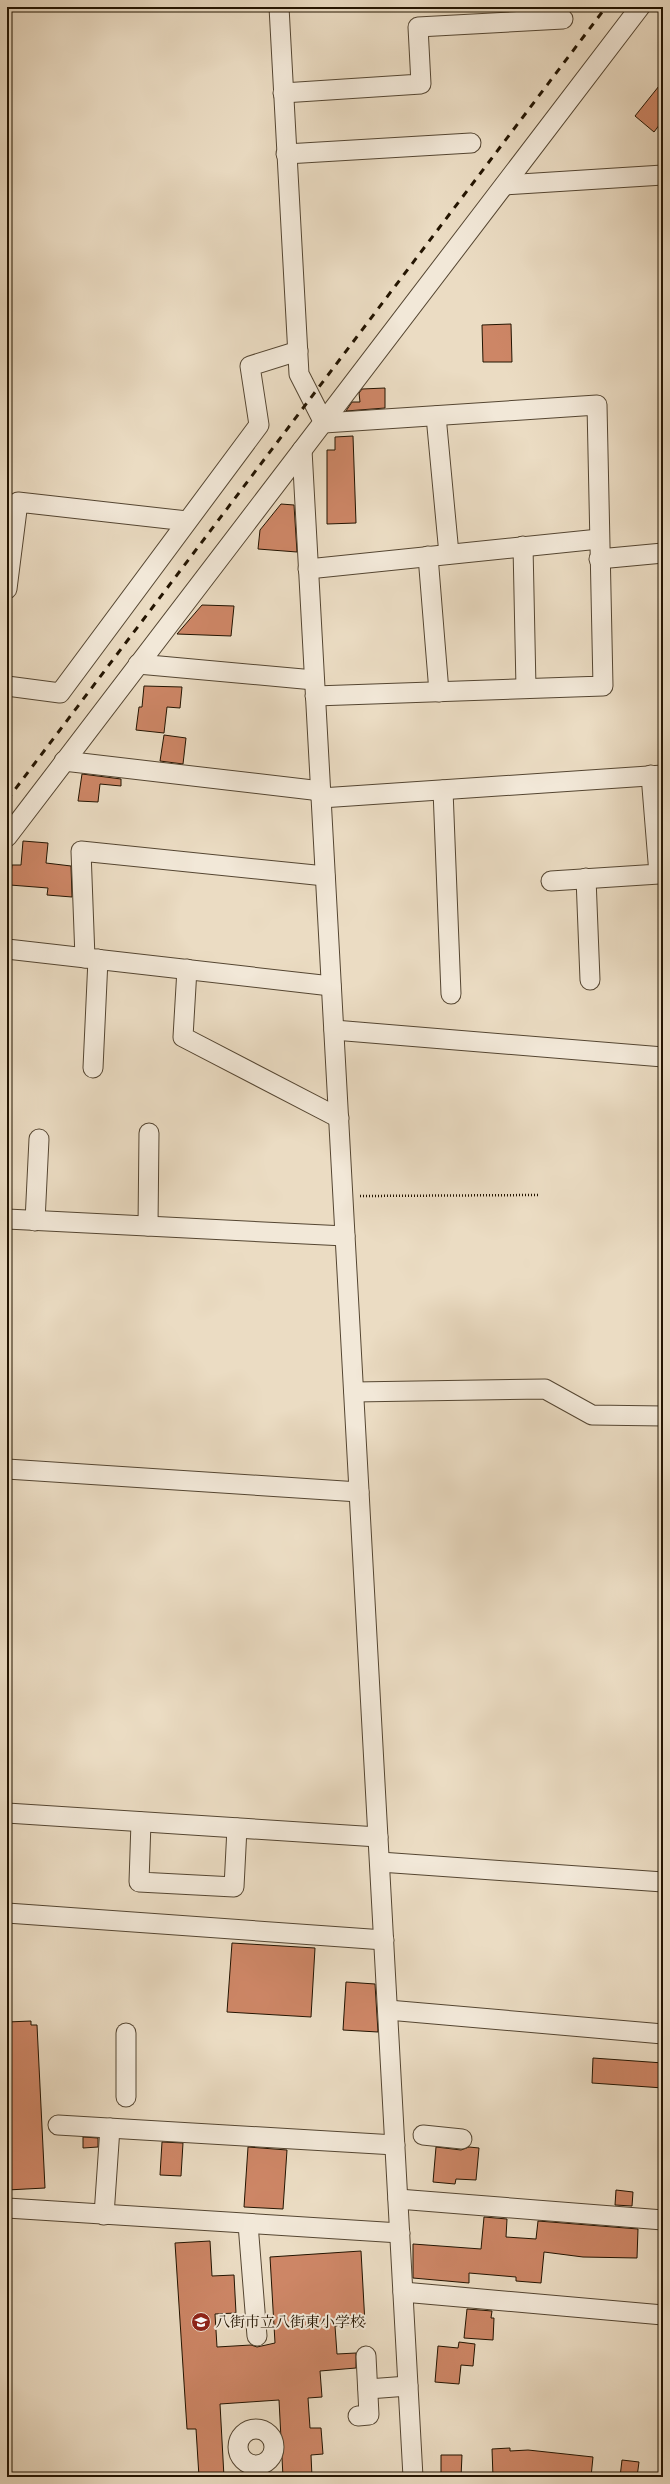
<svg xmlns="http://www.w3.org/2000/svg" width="670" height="2484" font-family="'IM FELL English','Noto Serif JP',serif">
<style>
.building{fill:#cd8666;stroke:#231401}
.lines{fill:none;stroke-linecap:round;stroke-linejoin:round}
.minor-casing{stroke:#554632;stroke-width:21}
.path{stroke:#231401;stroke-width:2.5;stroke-dasharray:1 2;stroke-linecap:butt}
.minor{stroke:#f2e8d8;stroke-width:19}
.rail{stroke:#231401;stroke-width:3;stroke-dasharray:7 7;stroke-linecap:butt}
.labels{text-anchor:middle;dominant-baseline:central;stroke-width:4;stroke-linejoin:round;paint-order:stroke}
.poi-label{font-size:15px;fill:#231401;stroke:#f2e8d8;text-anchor:start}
</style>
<rect width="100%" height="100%" fill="#ebdcc3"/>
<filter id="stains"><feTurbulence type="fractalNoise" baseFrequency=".005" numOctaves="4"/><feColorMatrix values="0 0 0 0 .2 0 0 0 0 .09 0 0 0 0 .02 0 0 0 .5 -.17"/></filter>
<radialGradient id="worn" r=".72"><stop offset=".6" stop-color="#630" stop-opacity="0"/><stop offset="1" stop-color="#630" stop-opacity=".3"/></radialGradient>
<g class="building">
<path d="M663 81V120L654 132 635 116Z"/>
<path d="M511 324 512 362H483L482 325Z"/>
<path d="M385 388V408L346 411 352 402H360L359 393 362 389Z"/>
<path d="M353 436 356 523 327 524V450H335V437Z"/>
<path d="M281 504 294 505 297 552 258 549 260 530Z"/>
<path d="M202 605 234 606 231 636 177 634Z"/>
<path d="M144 686 182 687 180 708 167 707 164 733 136 730 139 707H142Z"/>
<path d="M164 735 186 738 183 764 160 761Z"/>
<path d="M82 774 121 779V786L100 784 98 802 78 801Z"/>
<path d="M23 841 48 843 46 863 71 866 72 897 47 895 48 888 10 885 12 865H21Z"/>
<path d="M232 1943 315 1948 311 2017 227 2012Z"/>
<path d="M346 1982 375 1984 378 2032 343 2030Z"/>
<path d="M31 2021V2025H37L45 2188 7 2190V2022Z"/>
<path d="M593 2058 663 2063V2088L592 2083Z"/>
<path d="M83 2137 98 2138V2147L83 2148Z"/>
<path d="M162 2142 183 2143 181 2176 160 2175Z"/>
<path d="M248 2147 287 2150 283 2209 244 2207Z"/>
<path d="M436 2147 461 2150 469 2147 479 2148 476 2180 456 2179 455 2184 433 2182Z"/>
<path d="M616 2190 633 2192 632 2206 615 2205Z"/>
<path d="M484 2217 507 2219 506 2237 536 2239 538 2221 638 2229 637 2258 583 2257 544 2252 541 2283 516 2281V2277L469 2273V2283L413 2278V2244L481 2249Z"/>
<path d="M210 2241 212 2276 234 2275 236 2313 215 2314 217 2347 251 2345 257 2347 275 2343 270 2257 361 2251 365 2324 335 2326 337 2354 356 2353V2368L320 2371 322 2397 308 2398 310 2428H321L323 2454 311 2455 312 2477H283L279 2400 220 2404 224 2477H199L196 2429H187L175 2243Z"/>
<path d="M467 2309 492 2311 491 2318H494L493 2340 464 2338Z"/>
<path d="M459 2342 475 2344 473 2366 461 2365 459 2384 435 2382 438 2346 458 2348Z"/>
<path d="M510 2448V2451L528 2450 593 2457 591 2477 562 2474V2477H493L492 2449Z"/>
<path d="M441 2455H462L461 2477H441Z"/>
<path d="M622 2460 639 2462 637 2477H620Z"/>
</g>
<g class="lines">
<g class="minor-casing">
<g id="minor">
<path d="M279 7 299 374 324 423 597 405 603 686 315 696"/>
<path d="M283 93 421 84 418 27 563 19"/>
<path d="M286 154 471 143"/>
<path d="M505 185 663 175"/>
<path d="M436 416 449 554"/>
<path d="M302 450 413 2477"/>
<path d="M523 546 526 688"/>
<path d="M428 556 439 692"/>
<path d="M599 559 663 553"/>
<path d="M308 569 599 539"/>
<path d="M7 589 18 502 187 521"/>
<path d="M138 664 314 680"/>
<path d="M7 686 60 693 259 425 250 366 298 351"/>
<path d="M64 761 321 791"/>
<path d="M443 790 451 994"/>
<path d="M321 798 663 775"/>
<path d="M7 837 640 7"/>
<path d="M586 878 590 980"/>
<path d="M551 881 659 874 651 775"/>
<path d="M7 949 331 986"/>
<path d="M85 958 81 851 325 876"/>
<path d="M187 969 183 1037 339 1118"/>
<path d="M334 1030 663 1057"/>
<path d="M93 1068 98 959"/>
<path d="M7 1219 345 1236"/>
<path d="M35 1221 39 1139"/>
<path d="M148 1226 149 1133"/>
<path d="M354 1392 545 1389 592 1415 663 1416"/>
<path d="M7 1469 359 1492"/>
<path d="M7 1813 378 1837"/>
<path d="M141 1822 139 1882 234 1887 237 1828"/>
<path d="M380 1862 663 1882"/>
<path d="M7 1913 384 1940"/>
<path d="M388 2010 663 2034"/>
<path d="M126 2097V2033"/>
<path d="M58 2125 395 2145"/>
<path d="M423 2135 462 2139"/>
<path d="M398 2199 663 2220"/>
<path d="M7 2208 400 2233"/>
<path d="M104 2215 110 2128"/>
<path d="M248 2224 257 2336"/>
<path d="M403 2292 663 2315"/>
<path d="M368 2389 408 2386"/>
<path d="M358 2416 369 2415 366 2356"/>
<circle cx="256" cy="2447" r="18"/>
</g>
</g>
<path class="path" d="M360 1196 539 1195"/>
<use href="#minor" class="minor"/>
<path class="rail" d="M7 800 606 7"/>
</g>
<defs>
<g id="school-disc" transform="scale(1)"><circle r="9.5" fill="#8f2418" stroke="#f2e8d8"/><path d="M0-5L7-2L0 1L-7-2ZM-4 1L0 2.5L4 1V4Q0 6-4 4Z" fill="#fff"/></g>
</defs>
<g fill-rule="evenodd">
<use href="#school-disc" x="201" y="2322"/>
</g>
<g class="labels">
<g class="poi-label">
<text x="215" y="2322">八街市立八街東小学校</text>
</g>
</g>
<rect width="670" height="2484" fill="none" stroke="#ebdcc3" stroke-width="24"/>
<rect x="8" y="8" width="654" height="2468" fill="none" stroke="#231401" stroke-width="2"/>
<rect x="12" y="12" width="646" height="2460" fill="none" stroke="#231401"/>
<rect width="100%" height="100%" filter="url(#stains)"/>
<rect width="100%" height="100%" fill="url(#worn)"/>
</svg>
